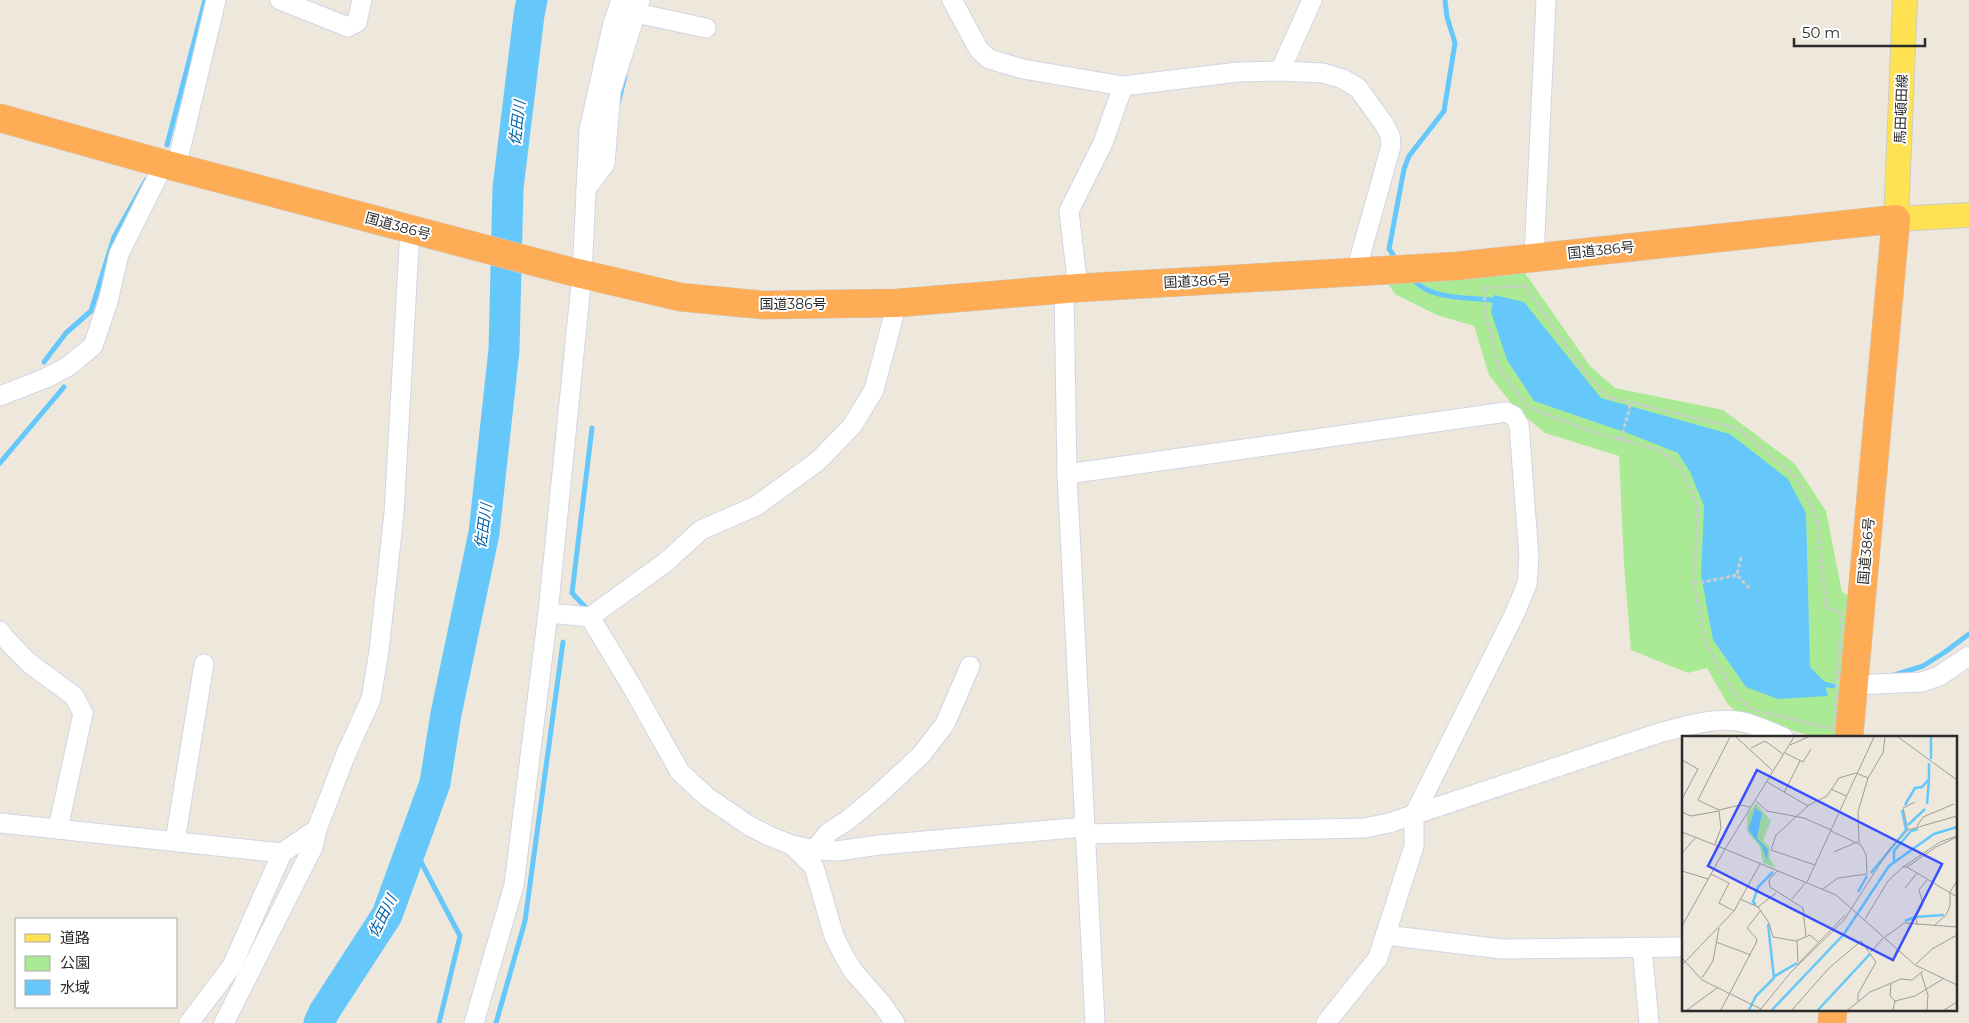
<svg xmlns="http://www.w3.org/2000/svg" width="1969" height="1023" font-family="Montserrat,'Noto Sans JP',sans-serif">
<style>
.green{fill:#abea94}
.water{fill:#66c8fa}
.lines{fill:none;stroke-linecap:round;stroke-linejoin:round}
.stream{stroke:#66c8fa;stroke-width:5}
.river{stroke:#66c8fa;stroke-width:31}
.minor-casing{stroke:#d1d4e5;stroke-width:21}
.major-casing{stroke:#ccc;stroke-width:26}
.highway-casing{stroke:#ccc;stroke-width:29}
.path{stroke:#ccc;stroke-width:3;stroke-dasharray:4 2.5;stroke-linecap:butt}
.minor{stroke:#fff;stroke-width:19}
.major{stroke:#fee252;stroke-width:24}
.highway{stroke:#ffac57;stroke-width:28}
.labels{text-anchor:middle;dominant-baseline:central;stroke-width:4;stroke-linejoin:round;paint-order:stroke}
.street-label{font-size:14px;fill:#2b2b2b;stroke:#fff}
.water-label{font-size:15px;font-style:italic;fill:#0163aa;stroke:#fff}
.inset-river{fill:none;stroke:#66c8fa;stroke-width:2.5}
.inset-road{fill:none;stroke:#a09c95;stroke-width:1}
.view{fill:#394fff;fill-opacity:0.15;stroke:#394fff;stroke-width:2.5}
.inset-edge{fill:none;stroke:#2b2b2b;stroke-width:2.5}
</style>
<rect width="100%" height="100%" fill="#eee8dc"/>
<path class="green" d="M1520 266 1590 366 1615 388 1723 410 1795 464 1826 511 1842 592 1857 600 1843 737H1816L1741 717 1727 703 1707 668 1688 673 1631 650 1624 564 1619 456 1545 433 1515 408 1489 375 1474 326 1437 315 1395 294 1385 280Z"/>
<path class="water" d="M1494 295 1524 302 1601 398 1730 434 1788 479 1806 513 1810 667 1824 681 1828 696 1778 699 1746 687 1713 640 1701 575 1704 506 1690 472 1678 453 1630 434 1534 401 1507 360 1491 312Z"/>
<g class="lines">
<g class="stream">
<path d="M618 104 625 76"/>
<path d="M167 145 205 0"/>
<path d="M1397 260 1389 249 1404 169 1409 156 1444 111 1455 43 1447 17 1445 0"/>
<path d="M1412 278C1429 300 1466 297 1492 300L1497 303"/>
<path d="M44 362 66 333 91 311 114 237 146 180"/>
<path d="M0 463 64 387"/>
<path d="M588 610 572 593 592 428"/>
<path d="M1891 676 1923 666 1945 652 1969 634"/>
<path d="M1819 683 1833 686"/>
<path d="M412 845 460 936 439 1023"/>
<path d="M496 1023 525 921 563 642"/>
</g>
<path class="river" d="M319 1023 324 1012 387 915 435 783 446 714 484 533 504 350 508 188 529 15 532 0"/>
<g class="minor-casing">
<g id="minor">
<path d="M280 0 348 27 357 22 362 0"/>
<path d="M952 0 979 50 989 59 1023 69 1123 86 1238 72 1280 71 1323 73 1343 79 1358 88 1384 124 1390 135 1391 146 1356 271"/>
<path d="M636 13 706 28"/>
<path d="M1280 71 1312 0"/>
<path d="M176 168 216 0"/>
<path d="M586 189 605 164 611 91 640 0"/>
<path d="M1534 258 1546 0"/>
<path d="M1078 288 1069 211 1103 143 1123 86"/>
<path d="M1064 289 1067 474 1095 1023"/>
<path d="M0 396 46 378 67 367 93 346 108 302 119 254 164 164"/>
<path d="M1067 474 1506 412 1514 416 1519 425 1529 557 1527 584 1515 613 1414 815V846L1378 958 1326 1023"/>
<path d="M548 613 590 617 666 562 701 530 756 506 818 461 852 426 874 390 897 303"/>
<path d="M590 617 631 685 680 772 707 797 748 825 769 836 792 845 814 850 837 851 879 845 1084 827"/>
<path d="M0 631 3 636 29 663 74 696 83 713 58 829"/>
<path d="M1854 685 1922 682 1939 676 1969 656"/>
<path d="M0 823 282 853 317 829 346 754 371 699 379 651 394 513 410 229"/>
<path d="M1085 834 1364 828 1389 823 1662 732C1687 726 1718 716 1743 722 1756 725 1770 732 1783 737"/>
<path d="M175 841 204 664"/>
<path d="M792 845 814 867 834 936 844 956 853 971 882 1004 895 1023"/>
<path d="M814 850 829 832 848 820 879 794 921 755 945 724 970 666"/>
<path d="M1385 935 1502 949 1683 947"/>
<path d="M1642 947 1649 1023"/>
<path d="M189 1023 232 966 282 853"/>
<path d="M224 1023 313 847 317 829"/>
<path d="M474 1023 514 885 548 613 582 274 589 130 613 23 621 0"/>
</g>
</g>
<g class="major-casing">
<path id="major" d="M1905 0 1896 219 1969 215"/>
</g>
<g class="highway-casing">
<g id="highway">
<path d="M0 118 164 164 569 271 680 297 763 305 897 303 1078 288 1457 266 1896 219 1849 737"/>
<path d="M1832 1023 1833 1009"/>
</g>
</g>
<g class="path">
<path d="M1525 286 1585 373 1608 397 1737 428 1796 477 1817 517 1826 608 1842 613 1834 729 1753 710 1735 694 1706 644 1694 584 1698 507 1681 469 1660 450 1590 431 1528 407 1500 370 1485 313 1484 288Z"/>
<path d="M1621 440 1631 402"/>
<path d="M1741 557 1737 575 1750 589"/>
<path d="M1694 584 1737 575"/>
</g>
<use href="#minor" class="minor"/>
<use href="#major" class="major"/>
<use href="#highway" class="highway"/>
</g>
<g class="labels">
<g class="street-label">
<text transform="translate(1901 109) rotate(-88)">馬田頓田線</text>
<text transform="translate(398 226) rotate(15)">国道386号</text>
<text transform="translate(1601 250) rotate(-6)">国道386号</text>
<text transform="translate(1197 281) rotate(-3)">国道386号</text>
<text x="793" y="304">国道386号</text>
<text transform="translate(1866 551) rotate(-85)">国道386号</text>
</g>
<g class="water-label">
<text transform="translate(517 123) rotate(-83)">佐田川</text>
<text transform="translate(483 526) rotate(-82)">佐田川</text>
<text transform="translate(382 916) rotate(-63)">佐田川</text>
</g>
</g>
<g transform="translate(1682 736)">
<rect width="275" height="275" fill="#eee8dc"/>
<path d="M74 67 89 85 81 104 87 110 88 123 94 132 81 127 78 111 65 95V79Z" fill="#abea94"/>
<path d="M73 72 80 77 75 102 86 114 85 125 80 111 66 94Z" fill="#66c8fa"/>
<path class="inset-river" d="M249 23V1M245 68 247 43M223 69 233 52 240 51 247 43V27M226 89 243 73M212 125V115L229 95 236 93M189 137 224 94 220 74M176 156 185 140M74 169 71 166 76 151 91 136M223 185 233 181 262 179M93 240 115 227M67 274 74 260 92 242 86 188M90 274 162 198 207 130 252 98 275 91M136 274 188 218"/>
<path class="inset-road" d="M48 1 16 64 37 74 58 69 68 71M54 1 90 34M112 1 43 113 154 159 233 229 275 249M216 1 275 44M108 9 126 1M69 12 83 5 101 18M103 17 121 26 129 13M0 24 16 33 0 63M85 46 126 70M149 53 164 60M102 57 118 25M74 65 85 75 122 82 149 94M0 76 9 80 37 75M235 90 241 81 272 68M226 94 221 72 233 66M149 95 179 109 184 119 185 138M0 96 43 113 0 190M177 107 176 76 186 42 201 17 203 1M33 108 39 92 37 75M152 116 175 106M0 117 14 101M133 129 89 114 94 99 127 69 145 60 157 42 174 37 186 42M221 131 258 106 275 100M225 131 254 111 275 101M0 135 26 143M95 135 87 144 88 151 121 172 124 201M29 138 47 147 37 167 52 175M125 146 192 1M223 152 235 137M141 153 156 142 185 138M58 163 76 171 87 187 91 201 114 205 128 199 137 207M110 163 123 147M76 171 94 157M183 183 206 145 221 131H225L275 161M235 189 234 181 241 168 237 154 245 144M253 189 264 179 268 170V156L275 145M203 201 222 187 275 191M115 205 116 226M34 206 69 219M189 216 201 202M0 222 20 244 79 273M234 228 250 213 275 199M0 229 52 175 78 128M115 229 163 179M239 237 246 259 245 274M20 242 31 225 37 192M209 248 208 260 213 265M5 274 35 252M39 274 74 207 75 203 65 192 79 174M78 274 109 236 162 184 205 117 226 94 275 80M110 274 147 232 179 205 194 226 176 258V265M166 274 188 256 219 243 230 244 241 235M211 274 213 265 233 260 261 243M262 274 275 266"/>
<path class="view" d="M75 34 260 128 211 224 26 130Z"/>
<rect width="275" height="275" class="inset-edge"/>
</g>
<rect x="15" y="918" width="162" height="90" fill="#ffffff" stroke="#aaaaaa"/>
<rect x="25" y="934" width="25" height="8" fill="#fee252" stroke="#aaaaaa"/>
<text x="60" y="943" font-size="15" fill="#2b2b2b">道路</text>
<rect x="25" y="956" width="25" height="15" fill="#abea94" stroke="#aaaaaa"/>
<text x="60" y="968" font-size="15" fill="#2b2b2b">公園</text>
<rect x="25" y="980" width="25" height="15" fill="#66c8fa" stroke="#aaaaaa"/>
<text x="60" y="993" font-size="15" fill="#2b2b2b">水域</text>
<path d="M1794 38v8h131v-8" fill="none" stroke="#2b2b2b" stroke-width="2.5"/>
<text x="1802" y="38" font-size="15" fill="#2b2b2b" stroke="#ffffff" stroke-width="4" paint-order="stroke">50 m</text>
</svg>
